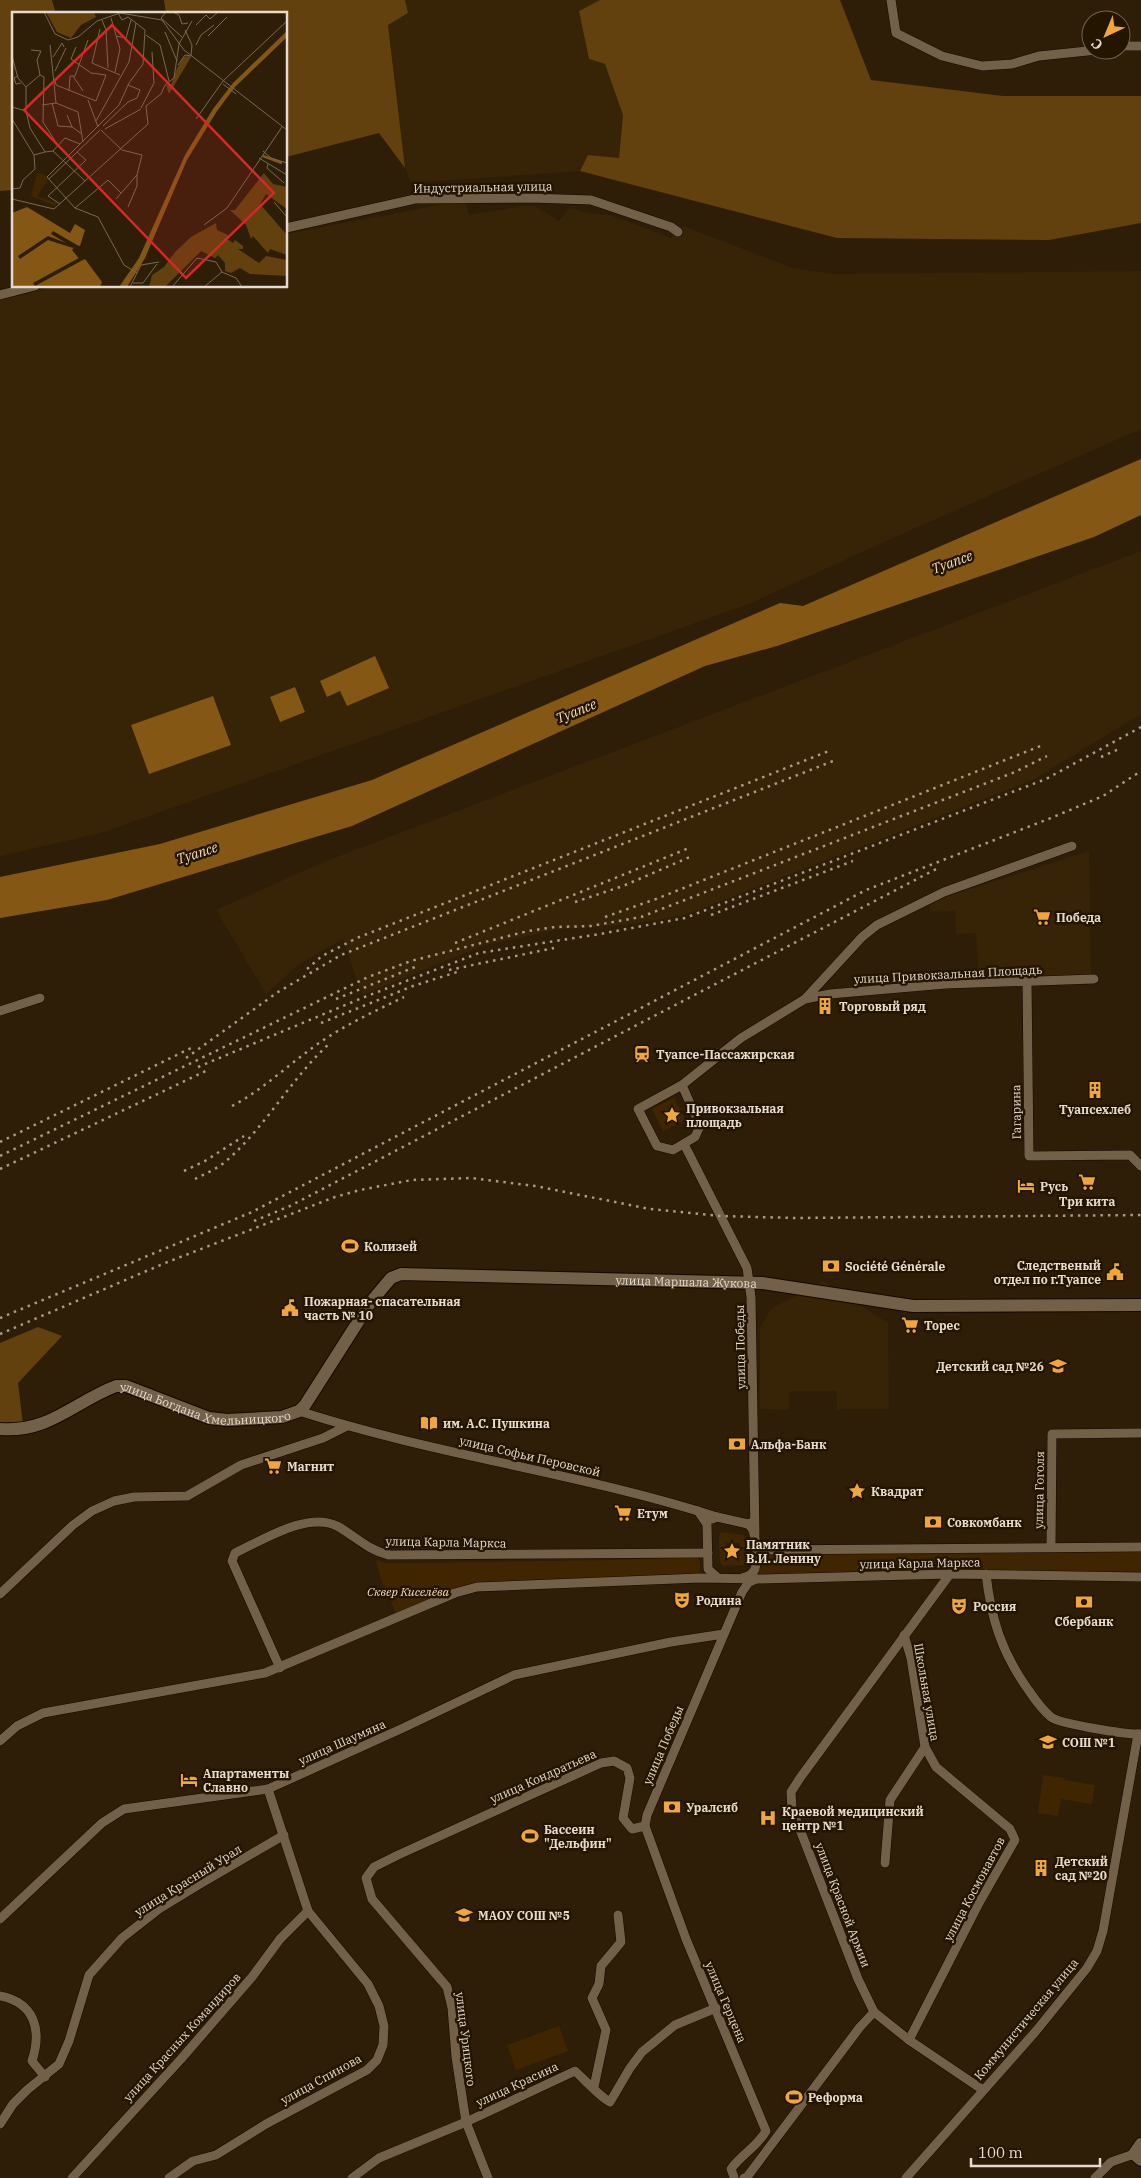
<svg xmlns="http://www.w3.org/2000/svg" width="1141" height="2178" font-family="'IBM Plex Serif',serif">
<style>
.built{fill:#372306}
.green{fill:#3f2600;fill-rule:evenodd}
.forest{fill:#62410e}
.water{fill:#845814}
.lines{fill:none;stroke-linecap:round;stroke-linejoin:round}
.minor-casing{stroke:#150700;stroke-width:10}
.secondary-casing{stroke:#150700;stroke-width:14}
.minor{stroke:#736049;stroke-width:9}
.secondary{stroke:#736049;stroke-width:12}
.rail{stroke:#a89b8b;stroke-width:2.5;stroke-dasharray:2.5 5;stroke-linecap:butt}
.labels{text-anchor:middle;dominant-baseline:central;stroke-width:5;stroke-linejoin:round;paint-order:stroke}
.street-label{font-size:12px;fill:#e5dacd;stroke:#241501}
.poi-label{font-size:12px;font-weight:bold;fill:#e5dacd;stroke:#241501;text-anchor:start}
.park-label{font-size:12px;font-style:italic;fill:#f8debe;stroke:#241501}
.water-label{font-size:14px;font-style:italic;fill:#f6dcbc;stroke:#241501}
.inset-river{fill:none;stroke:#845814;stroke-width:2.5}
.inset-road{fill:none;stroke:#776957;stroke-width:1}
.view{fill:#d62828;fill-opacity:0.15;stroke:#d62828;stroke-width:2.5}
.inset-edge{fill:none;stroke:#e5dacd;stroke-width:2.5}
</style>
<rect width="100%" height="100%" fill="#2e1e08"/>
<g class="built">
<path d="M405 0H600L579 12 605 64 623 115 619 159 588 155 580 171 411 183 405 168 388 24 408 13Z"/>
<path d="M465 200 469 215 523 206H535L559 221 570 208 588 213 610 215 671 238 683 226 793 268 833 274 1141 271V429L895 537 749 604 101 833 0 856V300L58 286H286V234Z"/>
<path d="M1141 551V714L1033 780 685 915 631 924 556 930 485 945 362 995 343 939 299 964 266 994 216 910 321 863Z"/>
<path d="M1089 851 1091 975 979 980 976 933 956 934 955 911 930 912V902Z"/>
<path d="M823 1281 888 1323 889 1409H837L836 1391H790L789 1410 760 1409V1327L771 1309Z"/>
</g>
<g class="green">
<path d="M674 1098 685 1120 663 1131 652 1109Z"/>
<path d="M721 1532 743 1535 747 1538 748 1560 745 1565 724 1566 720 1563 719 1537ZM726 1543H740V1557H726Z"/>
<path d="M1051 1550H1141V1574L758 1577 759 1553H946Z"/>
<path d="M697 1557 700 1562V1571L695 1576 478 1586 398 1617 381 1580 376 1560 386 1563H412L616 1560Z"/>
<path d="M1043 1775 1064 1778V1780L1095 1785 1092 1804 1061 1799 1058 1816 1038 1813Z"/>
<path d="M559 2026 568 2051 516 2070 507 2045Z"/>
</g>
<g class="forest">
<path d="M0 0H52L56 14H14V190L0 191Z"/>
<path d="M164 0H405L408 13 388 25 405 168 379 133 286 157V14H166Z"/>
<path d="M600 0H840L871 80 1003 96H1141V223L1049 240 837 238 580 171 588 155 619 158 623 115 605 64 589 59 579 11Z"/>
<path d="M38 1327 62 1336 18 1383 23 1424 0 1425V1343Z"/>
</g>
<g class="water">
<path d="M1141 459V515L1094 537 777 646 705 666 352 826 107 900 0 918V877L160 844 372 780 780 603 803 606Z"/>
<path d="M375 656 389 688 347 706 340 691 327 697 320 681Z"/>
<path d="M295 687 305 712 280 722 270 697Z"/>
<path d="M213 696 231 745 149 774 131 725Z"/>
</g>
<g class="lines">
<g class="minor-casing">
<g id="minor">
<path d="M891 0 896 33 942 56 982 66 1012 64 1039 56 1097 50"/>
<path d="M1121 46H1141"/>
<path d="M286 228 415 199 531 198 591 200 671 227 678 232"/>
<path d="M0 295 35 286"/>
<path d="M1027 981 1029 1156 1130 1155 1141 1166"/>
<path d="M805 999 862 937 877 925 944 892 1072 846"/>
<path d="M0 1011 40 998"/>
<path d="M682 1085 700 1126 695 1137 673 1150 657 1146 638 1109 682 1085 741 1038 805 999 830 994 946 984 1094 979"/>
<path d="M684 1144 747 1268 751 1297 755 1535"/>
<path d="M299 1411C435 1455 580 1473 717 1517"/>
<path d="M698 1511 707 1524 708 1569 717 1577"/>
<path d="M712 1519 717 1517 748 1524 753 1522"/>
<path d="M755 1544 764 1550 1141 1547"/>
<path d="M1051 1547 1052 1434 1141 1433"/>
<path d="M950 1574 800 1778 791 1792 792 1809 858 1979 874 2012 909 2040 983 2090"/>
<path d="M986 1574C991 1618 1001 1651 1027 1688 1034 1698 1041 1709 1051 1717 1060 1724 1128 1735 1141 1734"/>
<path d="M742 1578C747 1577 753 1574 755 1569 758 1559 757 1529 748 1524"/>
<path d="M0 1594 73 1525 92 1511 114 1501 134 1497 187 1496 241 1465 323 1438 347 1426"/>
<path d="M280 1668 232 1561 235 1553C263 1540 309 1510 339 1527 356 1537 368 1550 389 1555L708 1553"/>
<path d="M0 1741 17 1726 43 1713 265 1673 455 1593 477 1587 700 1578 760 1579 950 1574 1141 1577"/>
<path d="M885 1863 890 1800 925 1747 911 1658 904 1635"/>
<path d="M0 1919 102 1823 124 1809 268 1789 403 1728 514 1675 671 1642 724 1634"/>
<path d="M0 1996C35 2003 42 2030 32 2061L45 2077"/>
<path d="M909 2040 979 1903 1015 1840 1010 1829 936 1767 925 1747"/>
<path d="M594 2087 606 2030 592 1998 599 1984 601 1966 621 1942 618 1915"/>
<path d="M0 2124 13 2104 27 2090 59 2064 69 2041 89 1975 122 1938 159 1909 200 1884 284 1835"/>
<path d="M734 2177 731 2169C741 2155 757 2147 766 2131L686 1939 645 1826 647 1815 742 1592 749 1582 756 1579"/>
<path d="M72 2178 181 2059 252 1977 280 1939 308 1911"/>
<path d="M169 2178 193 2161 216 2155 266 2124 367 2070 377 2060 383 2045 384 2026 379 2006 368 1984 308 1911 268 1789"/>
<path d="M352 2178 379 2158 466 2122 575 2071C585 2080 600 2097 610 2102L630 2068 642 2052 675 2025 716 2008"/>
<path d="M488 2178 466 2122 456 2057 452 2008 447 1987 372 1899 366 1878 374 1867 398 1855 601 1763 614 1761 627 1768 630 1778 623 1818 632 1829 645 1826"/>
<path d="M744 2178 747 2177 860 2027 874 2012"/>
<path d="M906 2178 1036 2031 1087 1968 1097 1951 1103 1931 1138 1734"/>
<path d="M1095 2178 1111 2162 1134 2154"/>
</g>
</g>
<g class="secondary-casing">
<g id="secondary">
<path id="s1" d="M0 1429C49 1433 74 1402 116 1386H126L209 1418 227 1420 282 1417 299 1411 305 1405 370 1303 391 1278 401 1274 762 1283 913 1306 1141 1305"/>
<path d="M1141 2144 1134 2154 1141 2160"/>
</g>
</g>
<use href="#minor" class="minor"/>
<use href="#secondary" class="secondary"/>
<g class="rail">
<path d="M1101 757 1119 749"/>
<path d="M575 902 623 886 692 856"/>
<path d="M711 915 853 861"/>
<path d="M605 917 656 899 1043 745"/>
<path d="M455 943 689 848"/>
<path d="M307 969 322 956 357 938 829 751"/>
<path d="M449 970 554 948"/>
<path d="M336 999 415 967"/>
<path d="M321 1023 413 986 457 972"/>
<path d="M186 1058 278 992 341 955 833 761"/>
<path d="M198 1067 362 998 479 953 600 934 685 918 1046 779 1141 727"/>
<path d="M232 1106C264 1089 289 1064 319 1043 345 1025 375 1011 404 997"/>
<path d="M0 1142 193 1047"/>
<path d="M0 1156 368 977 411 961 528 931 555 927 591 926 641 917 1015 772 1047 756"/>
<path d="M0 1169 210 1069"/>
<path d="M184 1171 205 1161 244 1136"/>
<path d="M195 1179C205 1174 216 1169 225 1162 266 1127 291 1078 331 1042"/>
<path d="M254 1221 290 1206 355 1172 940 867"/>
<path d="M0 1318 252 1212 866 890 1051 818 1103 796 1141 771"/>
<path d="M0 1334 165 1263 335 1197 360 1190 412 1180 471 1178 535 1186 650 1209 721 1216 795 1218 1141 1215"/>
</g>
</g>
<defs>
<g id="supermarket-bare" transform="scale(1.35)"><path d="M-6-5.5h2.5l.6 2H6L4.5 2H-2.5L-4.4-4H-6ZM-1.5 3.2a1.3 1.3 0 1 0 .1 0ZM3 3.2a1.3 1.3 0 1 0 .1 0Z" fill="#efa73d" stroke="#241501" stroke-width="2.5" paint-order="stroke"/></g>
<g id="building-bare" transform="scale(1.35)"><path d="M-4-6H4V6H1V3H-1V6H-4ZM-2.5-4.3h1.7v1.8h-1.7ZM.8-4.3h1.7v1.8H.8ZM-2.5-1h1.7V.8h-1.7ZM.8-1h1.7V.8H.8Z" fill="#efa73d" stroke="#241501" stroke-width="2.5" paint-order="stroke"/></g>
<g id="station-bare" transform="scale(1.35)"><path d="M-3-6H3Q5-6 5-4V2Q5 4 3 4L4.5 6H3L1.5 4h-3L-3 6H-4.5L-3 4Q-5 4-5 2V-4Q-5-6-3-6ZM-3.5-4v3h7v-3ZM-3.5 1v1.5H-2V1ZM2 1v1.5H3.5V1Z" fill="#efa73d" stroke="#241501" stroke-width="2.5" paint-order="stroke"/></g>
<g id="sight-bare" transform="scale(1.35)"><path d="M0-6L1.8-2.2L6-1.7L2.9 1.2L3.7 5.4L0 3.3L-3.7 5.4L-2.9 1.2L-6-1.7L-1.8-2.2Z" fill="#efa73d" stroke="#241501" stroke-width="2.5" paint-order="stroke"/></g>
<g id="hotel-bare" transform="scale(1.35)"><path d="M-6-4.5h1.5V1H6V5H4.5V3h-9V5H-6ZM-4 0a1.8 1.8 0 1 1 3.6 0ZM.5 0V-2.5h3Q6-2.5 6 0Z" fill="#efa73d" stroke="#241501" stroke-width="2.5" paint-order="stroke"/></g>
<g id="stadium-bare" transform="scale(1.35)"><path d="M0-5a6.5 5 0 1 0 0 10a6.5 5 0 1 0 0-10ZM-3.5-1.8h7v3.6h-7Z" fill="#efa73d" stroke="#241501" stroke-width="2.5" paint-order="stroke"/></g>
<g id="bank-bare" transform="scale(1.35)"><path d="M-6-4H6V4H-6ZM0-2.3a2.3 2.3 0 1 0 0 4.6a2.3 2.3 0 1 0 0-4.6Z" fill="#efa73d" stroke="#241501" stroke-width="2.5" paint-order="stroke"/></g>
<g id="civic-bare" transform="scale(1.35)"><path d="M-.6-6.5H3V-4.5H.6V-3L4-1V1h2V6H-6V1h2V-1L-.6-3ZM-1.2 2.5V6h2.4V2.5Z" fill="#efa73d" stroke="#241501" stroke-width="2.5" paint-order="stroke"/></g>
<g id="school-bare" transform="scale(1.35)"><path d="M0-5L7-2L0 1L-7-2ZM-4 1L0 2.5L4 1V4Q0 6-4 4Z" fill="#efa73d" stroke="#241501" stroke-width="2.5" paint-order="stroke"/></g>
<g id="library-bare" transform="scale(1.35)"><path d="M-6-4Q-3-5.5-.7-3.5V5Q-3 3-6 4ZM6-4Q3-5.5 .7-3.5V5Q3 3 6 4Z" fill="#efa73d" stroke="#241501" stroke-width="2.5" paint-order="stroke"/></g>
<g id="theatre-bare" transform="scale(1.35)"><path d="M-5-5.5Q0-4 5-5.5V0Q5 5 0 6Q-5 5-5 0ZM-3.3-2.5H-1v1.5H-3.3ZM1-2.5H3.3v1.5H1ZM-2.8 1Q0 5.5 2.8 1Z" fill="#efa73d" stroke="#241501" stroke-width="2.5" paint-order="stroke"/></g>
<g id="hospital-bare" transform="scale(1.35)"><path d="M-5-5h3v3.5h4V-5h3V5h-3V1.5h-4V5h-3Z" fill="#efa73d" stroke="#241501" stroke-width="2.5" paint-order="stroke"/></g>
</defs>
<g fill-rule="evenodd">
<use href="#supermarket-bare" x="1042" y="917"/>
<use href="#building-bare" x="825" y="1006"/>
<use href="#station-bare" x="642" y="1054"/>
<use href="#building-bare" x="1095" y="1090"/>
<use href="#sight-bare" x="672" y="1115"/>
<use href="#supermarket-bare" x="1087" y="1182"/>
<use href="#hotel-bare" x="1026" y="1186"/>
<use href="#stadium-bare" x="350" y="1246"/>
<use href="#bank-bare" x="831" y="1266"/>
<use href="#civic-bare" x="1115" y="1272"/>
<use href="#civic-bare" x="290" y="1308"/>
<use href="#supermarket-bare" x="910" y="1325"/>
<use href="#school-bare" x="1058" y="1366"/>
<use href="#library-bare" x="429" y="1423"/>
<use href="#bank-bare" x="737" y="1444"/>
<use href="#supermarket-bare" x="273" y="1466"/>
<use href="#sight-bare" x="857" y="1491"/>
<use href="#supermarket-bare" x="623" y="1513"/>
<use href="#bank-bare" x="933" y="1522"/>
<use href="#sight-bare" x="732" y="1551"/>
<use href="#theatre-bare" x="682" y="1600"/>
<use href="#bank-bare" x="1084" y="1602"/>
<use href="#theatre-bare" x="959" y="1606"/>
<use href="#school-bare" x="1048" y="1742"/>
<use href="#hotel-bare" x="189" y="1780"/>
<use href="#bank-bare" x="672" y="1807"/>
<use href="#hospital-bare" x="768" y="1818"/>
<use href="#stadium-bare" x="530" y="1836"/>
<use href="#building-bare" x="1041" y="1868"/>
<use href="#school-bare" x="464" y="1915"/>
<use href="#stadium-bare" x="794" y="2097"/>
</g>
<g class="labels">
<g class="street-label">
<text transform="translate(483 187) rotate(-1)">Индустриальная улица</text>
<text transform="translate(948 974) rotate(-3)">улица Привокзальная Площадь</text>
<text transform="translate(1016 1112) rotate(-91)">Гагарина</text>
<text stroke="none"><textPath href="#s1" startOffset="774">улица Маршала Жукова</textPath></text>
<text transform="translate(740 1347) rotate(-91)">улица Победы</text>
<text stroke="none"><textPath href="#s1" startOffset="218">улица Богдана Хмельницкого</textPath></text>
<text transform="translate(530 1456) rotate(13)">улица Софьи Перовской</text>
<text transform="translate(1039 1490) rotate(-89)">улица Гоголя</text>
<text transform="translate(446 1542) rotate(1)">улица Карла Маркса</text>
<text transform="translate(920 1563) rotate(-1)">улица Карла Маркса</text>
<text transform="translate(927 1692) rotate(80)">Школьная улица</text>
<text transform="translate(342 1742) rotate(-24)">улица Шаумяна</text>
<text transform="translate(663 1745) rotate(-67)">улица Победы</text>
<text transform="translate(543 1776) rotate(-24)">улица Кондратьева</text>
<text transform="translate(188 1880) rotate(-32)">улица Красный Урал</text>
<text transform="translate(974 1889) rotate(-62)">улица Космонавтов</text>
<text transform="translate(843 1905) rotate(69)">улица Красной Армии</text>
<text transform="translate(726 2002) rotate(67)">улица Герцена</text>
<text transform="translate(1026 2019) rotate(-50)">Коммунистическая улица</text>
<text transform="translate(182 2037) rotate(-48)">улица Красных Командиров</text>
<text transform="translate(466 2039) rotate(83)">улица Урицкого</text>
<text transform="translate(321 2079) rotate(-29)">улица Спинова</text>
<text transform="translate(517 2084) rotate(-25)">улица Красина</text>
</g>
<g class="poi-label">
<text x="1056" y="917">Победа</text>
<text x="839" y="1006">Торговый ряд</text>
<text x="656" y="1054">Туапсе-Пассажирская</text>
<text x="686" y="1108">Привокзальная<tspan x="686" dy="14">площадь</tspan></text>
<text x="1095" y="1109" text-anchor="middle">Туапсехлеб</text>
<text x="1040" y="1186">Русь</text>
<text x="1087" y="1201" text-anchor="middle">Три кита</text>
<text x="364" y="1246">Колизей</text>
<text x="1101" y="1265" text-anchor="end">Следственый<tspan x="1101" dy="14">отдел по г.Туапсе</tspan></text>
<text x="845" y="1266">Société Générale</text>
<text x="304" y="1301">Пожарная- спасательная<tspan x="304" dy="14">часть № 10</tspan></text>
<text x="924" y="1325">Торес</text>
<text x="1044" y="1366" text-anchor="end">Детский сад №26</text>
<text x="443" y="1423">им. А.С. Пушкина</text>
<text x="751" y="1444">Альфа-Банк</text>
<text x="287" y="1466">Магнит</text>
<text x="871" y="1491">Квадрат</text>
<text x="637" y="1513">Етум</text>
<text x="947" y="1522">Совкомбанк</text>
<text x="746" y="1544">Памятник<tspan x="746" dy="14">В.И. Ленину</tspan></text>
<text x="696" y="1600">Родина</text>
<text x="973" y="1606">Россия</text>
<text x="1084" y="1621" text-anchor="middle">Сбербанк</text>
<text x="1062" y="1742">СОШ №1</text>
<text x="203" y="1773">Апартаменты<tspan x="203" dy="14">Славно</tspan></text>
<text x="686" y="1807">Уралсиб</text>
<text x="782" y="1811">Краевой медицинский<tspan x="782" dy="14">центр №1</tspan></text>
<text x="544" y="1829">Бассеин<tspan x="544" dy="14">"Дельфин"</tspan></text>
<text x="1055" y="1861">Детский<tspan x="1055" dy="14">сад №20</tspan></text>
<text x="478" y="1915">МАОУ СОШ №5</text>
<text x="808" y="2097">Реформа</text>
</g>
<g class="park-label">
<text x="408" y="1591">Сквер Киселёва</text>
</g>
<g class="water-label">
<text transform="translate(952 562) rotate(-20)">Туапсе</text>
<text transform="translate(576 711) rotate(-22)">Туапсе</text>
<text transform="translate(197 853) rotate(-18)">Туапсе</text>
</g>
</g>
<g transform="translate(12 12)">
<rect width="275" height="275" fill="#2e1e08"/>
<path d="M25 161 32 162 36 168 25 184 45 191 43 194 19 184Z" fill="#3f2600"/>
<path d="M34 0H82L84 5 69 13 59 26 45 20ZM177 44 179 45 157 82 154 73H159L165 56 172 45ZM252 161 261 172 275 175V197L254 182 248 192 275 223V243L258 237 256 241 241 224 239 227 234 213 218 198H223ZM204 211 205 218 216 223 215 227 221 231 223 228 231 234V237H226L247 251 254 244 275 248V264L238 262 228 256 219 261 213 259V251L206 243 203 246 189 239 153 275H137L140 263 152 255 163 240 179 225Z" fill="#62410e"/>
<path d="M275 19V25L223 75 205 99 175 148 133 246 115 275H107L127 246 173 143 201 97 221 71ZM15 195 58 221 63 212 73 218 68 234 64 233 60 238 69 249 73 247 90 270 88 275H0V201Z" fill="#845814"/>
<path d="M41 219 65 233 61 236 36 228 8 247 6 244 36 224 54 231 39 222ZM67 246 69 249 23 274 21 271Z" fill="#2e1e08"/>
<path class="inset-river" d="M251 144 270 151M0 223 20 208"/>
<path class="inset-road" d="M32 0 43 22 56 28 66 25 85 9 108 1 150 8 172 38 275 118M154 0 149 6 170 25M161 0 167 3 170 12 176 11M106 1 110 8 116 5 133 18M99 6 108 37 103 60M90 8 94 18 96 56M184 13 194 3 198 7 206 0M88 17 80 51 108 63M153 20 165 49M134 23 148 33 157 69M104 24 114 26 119 8M196 24 215 5M38 33 44 91M184 33 189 23 202 13M19 38 29 39 25 48 28 63 32 65 31 110 45 132M0 44 6 66 14 75M41 45 50 31 52 35M166 53 173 43 179 44 180 33 173 18M43 59 54 36M6 64 2 66 4 72 9 71M61 64 71 79M43 67 44 73 84 89 94 63 79 61 59 47 64 35M211 72 224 82M14 75 28 63M57 79 58 64H63L76 28M76 88 86 115M40 91 46 114 60 115M30 93 44 91 66 100 71 130M0 95 14 99 18 116 33 140 41 139 73 169 136 112 134 94 149 82 153 73 162 66 167 32 180 9M129 96 142 71 140 40M14 99V75M55 103 60 115 70 122M0 107 22 143M184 107 211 69 275 9M84 109 117 50 124 11M91 114 116 90 125 86 128 78 116 73M93 117 129 97M89 118 110 138 130 143 125 163 104 187M41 139 53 126 68 132M251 139 259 146 275 151M247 146 275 163M256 152 255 156 272 171M37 167 88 118M0 177 8 176 11 168 23 157 22 143 33 140M0 187 42 197 73 169M262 190 275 205M48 192 36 184 74 148 65 140M116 195 125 174V163M63 196 96 168 109 181M192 213 215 196 270 115M210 260 224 266 230 275M125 261 112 253 86 205 63 196 35 165 107 93 117 71 131 52 133 18M121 271H131L145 252M118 275 129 253 147 250M160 275 185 246 204 250 210 260M192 275 210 260"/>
<path class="view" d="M100 13 262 181 174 266 12 98Z"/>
<rect width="275" height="275" class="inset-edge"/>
</g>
<g transform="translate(1106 35) rotate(224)"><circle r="24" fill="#241501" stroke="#716453"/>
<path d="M0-4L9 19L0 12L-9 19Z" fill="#efa73d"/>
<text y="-8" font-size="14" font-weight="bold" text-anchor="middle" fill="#e5dacd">С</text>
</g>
<path d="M971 2158v8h129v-8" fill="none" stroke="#e5dacd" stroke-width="2.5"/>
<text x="978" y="2158" font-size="15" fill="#e5dacd" stroke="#241501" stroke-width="4" paint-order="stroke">100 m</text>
</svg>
